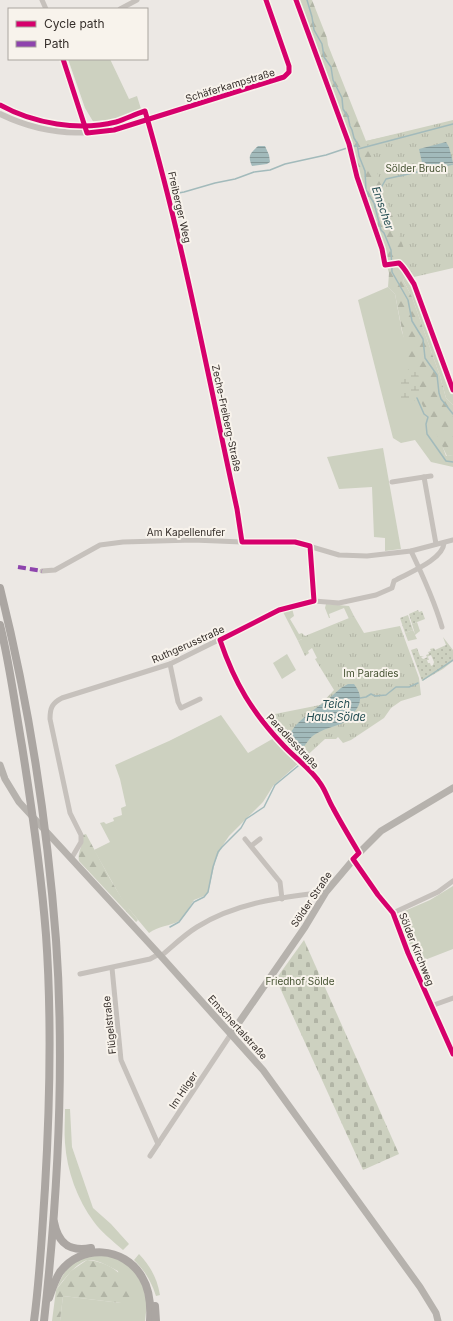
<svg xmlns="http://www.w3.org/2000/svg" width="453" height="1321" font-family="Inter,sans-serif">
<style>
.grass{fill:#cdd1c0}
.forest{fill:url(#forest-firs)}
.wetland{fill:url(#wetland-marsh)}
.cemetery{fill:url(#cemetery-stones)}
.park{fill:url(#park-tufts)}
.garden{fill:url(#garden-dots)}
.water{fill:url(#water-rules)}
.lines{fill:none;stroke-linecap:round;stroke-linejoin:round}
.stream{stroke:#a2babb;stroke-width:1.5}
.minor{stroke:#c6c1bc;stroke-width:5}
.tertiary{stroke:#c6c1bc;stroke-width:6}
.secondary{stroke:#b6b2ad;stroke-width:7}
.trunk{stroke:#aba6a2;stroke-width:8}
.quiet{stroke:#8e44ad;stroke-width:4;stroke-dasharray:8 4;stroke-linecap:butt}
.cycleway-casing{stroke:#f8f3ec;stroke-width:8}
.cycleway{stroke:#d6006c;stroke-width:5}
.labels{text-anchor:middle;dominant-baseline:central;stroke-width:4;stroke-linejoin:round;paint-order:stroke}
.street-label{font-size:10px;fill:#362f2b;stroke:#f8f3ec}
.park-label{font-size:10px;fill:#455232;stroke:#f8f3ec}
.water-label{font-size:11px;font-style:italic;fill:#254e53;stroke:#f8f3ec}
</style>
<defs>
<pattern id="forest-firs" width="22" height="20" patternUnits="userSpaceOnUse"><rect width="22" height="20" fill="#cdd1c0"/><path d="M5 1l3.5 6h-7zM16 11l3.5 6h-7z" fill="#b1b4a5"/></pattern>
<pattern id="wetland-marsh" width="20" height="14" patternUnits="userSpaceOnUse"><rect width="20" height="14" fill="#cdd1c0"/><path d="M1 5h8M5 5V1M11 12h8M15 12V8" fill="none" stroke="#b1b4a5"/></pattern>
<pattern id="cemetery-stones" width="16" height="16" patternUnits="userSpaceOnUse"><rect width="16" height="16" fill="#cdd1c0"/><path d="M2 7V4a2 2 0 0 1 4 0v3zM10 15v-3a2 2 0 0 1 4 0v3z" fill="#b1b4a5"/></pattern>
<pattern id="park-tufts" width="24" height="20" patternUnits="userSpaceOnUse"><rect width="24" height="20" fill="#cdd1c0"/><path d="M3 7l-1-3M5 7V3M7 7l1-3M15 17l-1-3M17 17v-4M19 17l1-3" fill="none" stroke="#b1b4a5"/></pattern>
<pattern id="garden-dots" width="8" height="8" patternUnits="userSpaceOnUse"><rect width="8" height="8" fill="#cdd1c0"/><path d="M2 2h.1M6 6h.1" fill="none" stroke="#b1b4a5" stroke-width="1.8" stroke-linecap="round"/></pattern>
<pattern id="water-rules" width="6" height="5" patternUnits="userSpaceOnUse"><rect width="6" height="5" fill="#a2babb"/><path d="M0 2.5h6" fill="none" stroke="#859898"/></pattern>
</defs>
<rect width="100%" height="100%" fill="#ece8e4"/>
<g class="grass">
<path d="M68 59H110L129 99 137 96 141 109 118 119 94 123 85 108Z"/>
<path d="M414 270V277L453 385V405L446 398 440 376 412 297 403 280Z"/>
<path d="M388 287 395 294 402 332 446 456 453 455V467L431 462 415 440 401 443 393 438 358 300Z"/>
<path d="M383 448 401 549 385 551V538L374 537 372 487 339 489 327 457Z"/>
<path d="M326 604 349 606 354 616 349 619 344 608 329 614 330 618H329L325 608Z"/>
<path d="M292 608 294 616 290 619 299 634 302 633V639L298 641 282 610Z"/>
<path d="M417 622 420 631 415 635 417 639 408 641 405 633 413 630 415 634 412 624Z"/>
<path d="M287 654 296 670 282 679 273 663Z"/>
<path d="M221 715 248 753 274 738 300 762 273 786 263 802 229 836 221 848 215 862 208 893 204 896 194 900C189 907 186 916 179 921 170 926 158 926 149 933L124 903 94 850 110 842 100 823 104 822 106 824 114 821 113 818 122 815 121 808 126 806 120 779 115 765 169 741Z"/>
<path d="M453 886V949L417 963 399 916 400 913 430 900Z"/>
<path d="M65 1109H70L72 1147 93 1208 111 1224 129 1244 123 1250C113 1241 102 1233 94 1222 77 1199 67 1171 65 1143 64 1132 65 1120 65 1109Z"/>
<path d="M139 1254C151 1267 157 1278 160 1295L156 1296C151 1281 145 1271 134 1260Z"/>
<path d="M108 1255 131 1266 145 1289 147 1304 145 1321H60L63 1296 121 1303 118 1271C110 1267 98 1259 88 1260 77 1262 62 1281 56 1290 69 1259 75 1257 108 1255Z"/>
</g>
<g class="forest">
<path d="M299 0H312L327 38 328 45 366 141 398 134 414 270 403 280 412 297 440 376 446 398 453 405V455L447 456 422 404 408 361 395 294 388 287 389 273 356 161Z"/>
<path d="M86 834C102 863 116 894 138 920L136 922 79 861C77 852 84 844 83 835Z"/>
<path d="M87 1260C110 1262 128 1275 131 1298L128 1303H121L63 1296 60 1321H52L56 1290 71 1271Z"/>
</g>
<path class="wetland" d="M412 367H415C422 378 422 401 407 405L400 399C398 386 400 374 412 367Z"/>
<path class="cemetery" d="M304 940 399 1154 363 1170 276 979Z"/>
<g class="park">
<path d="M453 120V268L414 277 366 141Z"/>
<path d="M354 616 364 633 400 626 419 678 421 695 401 701 391 708 384 718 351 740 343 743 338 737 336 739H325L300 762 268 724 275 714 320 705 334 690 315 659 317 658 312 648 308 651 309 653 305 656 298 641 302 639V633L305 636Z"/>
</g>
<g class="garden">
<path d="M418 610 419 612 422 611 425 619 412 624 409 614Z"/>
<path d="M408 615 413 630 405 633 400 618Z"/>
<path d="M443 637 453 650V661L443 669 422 681 411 650 417 648 420 656H424L421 657 423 659 428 657 429 660H427L428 663H430L431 666 433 665 434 662 431 655 427 657 426 655 429 654 428 652 431 651 430 649 434 648 435 650 446 645Z"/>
</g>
<g class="water">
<path d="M446 142 449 147 453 163 423 167 419 149Z"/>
<path d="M258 146H265L269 155 270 162 267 164 252 166C247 155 251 153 258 146Z"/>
<path d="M348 684H354C364 697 361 706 350 717 348 718 345 721 343 723 333 727 323 729 314 735 308 739 304 748 298 753L288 744C287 726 314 710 326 701 331 697 336 692 341 688Z"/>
</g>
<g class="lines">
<g class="stream">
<path d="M307 0 312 17 314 30 322 44 324 57 331 67 333 80 342 98 343 109 348 117 350 126 352 130 354 138 357 143 359 156 365 171 366 190 374 203 381 230 384 233 391 250 392 272 408 300 412 321 423 339 425 358 437 375 439 393 441 399 453 414"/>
<path d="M352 146H358"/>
<path d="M358 149 453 124"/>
<path d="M173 194 184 192 215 183 235 179 254 172 270 170 285 164 326 155 347 148"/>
<path d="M375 207 378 193 386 179 453 164"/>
<path d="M417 398 424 414 428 417 426 424 427 434 446 461 453 462"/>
<path d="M423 680 453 660"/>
<path d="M360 698 366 697 371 694 375 696 386 695 396 687H409L418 683"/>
<path d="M170 927 179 922 194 902 204 897 208 892 213 867 218 852 222 847 241 828 246 819 264 807 275 785 298 766"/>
</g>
<g class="minor">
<path d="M42 0 46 9"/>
<path d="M120 9 137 0"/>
<path d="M63 59 87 133"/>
<path d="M148 120 174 220 237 509 242 542"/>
<path d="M424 477 431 476"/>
<path d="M392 482 424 477 436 544"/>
<path d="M310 546 314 601"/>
<path d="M411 551C423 576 434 600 442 627"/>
<path d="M42 571 55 570 100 545 123 542 193 540 242 542H295L339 555 367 556 411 551 453 540"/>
<path d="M220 640 227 662 246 699 263 723 320 783 332 806 359 853"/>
<path d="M170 664 178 702 181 708 200 699"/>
<path d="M245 839 280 882 282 899"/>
<path d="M251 846 260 839"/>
<path d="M71 859 81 842V835L70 813 50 719C50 708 52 703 62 698L170 664 279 610 314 601 339 603 376 595 392 588 394 581C408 573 443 560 444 543"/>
<path d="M353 859 378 895 393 913 408 953 453 1054"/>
<path d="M393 913 438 892 453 881"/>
<path d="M161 956C173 946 184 935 197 927 235 903 282 897 326 892"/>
<path d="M112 968 121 1060 158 1144"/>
<path d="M80 974 150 959 159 954"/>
<path d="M431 1006 453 998"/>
<path d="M150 1156 231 1034"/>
</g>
<path class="tertiary" d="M0 114C68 147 116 130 183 109 216 98 250 88 284 77L289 72V66L266 0"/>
<g class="secondary">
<path d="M0 765 5 779 19 802 159 954 263 1070 420 1287 436 1313 438 1321"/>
<path d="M231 1034 305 927 326 892 359 853 381 831 453 788"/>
</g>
<g class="trunk">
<path d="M0 588C29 704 47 821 56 940 65 1066 58 1195 44 1321"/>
<path d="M0 625C10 665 15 706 22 746 32 809 41 871 46 935 52 1019 50 1103 45 1188 42 1232 40 1277 34 1321"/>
<path d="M54 1222C58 1243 69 1252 91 1248"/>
<path d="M49 1298C52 1289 55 1280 60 1272 81 1244 124 1246 142 1277 150 1290 151 1305 150 1321"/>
<path d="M155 1306 156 1321"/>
</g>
<path class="quiet" d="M18 567 42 571"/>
<g class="cycleway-casing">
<g id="cycleway">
<path d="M296 0 349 144 357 177 382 249 385 265 399 263C405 268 409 277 414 284L453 390"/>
<path d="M63 59 87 133 114 130 130 125 284 77 289 72V66L266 0"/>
<path d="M0 105C34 124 79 131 116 122 126 119 135 114 145 111 183 241 208 376 237 509L242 542H295L310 546 314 601 279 610 220 640C235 684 252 712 284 746 295 758 311 769 320 783 326 791 328 800 333 808 341 823 350 838 359 853L353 859 378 895 393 913 408 953 453 1054"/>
</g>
</g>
<use href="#cycleway" class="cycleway"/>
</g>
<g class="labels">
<g class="street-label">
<text transform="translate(230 85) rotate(-17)">Schäferkampstraße</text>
<text transform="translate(180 207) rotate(77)">Freiberger Weg</text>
<text transform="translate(227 418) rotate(78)">Zeche-Freiberg-Straße</text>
<text x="186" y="532">Am Kapellenufer</text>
<text transform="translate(188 644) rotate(-24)">Ruthgerusstraße</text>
<text transform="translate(293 741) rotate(47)">Paradiesstraße</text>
<text transform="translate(311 899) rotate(-56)">Sölder Straße</text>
<text transform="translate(417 949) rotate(68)">Sölder Kirchweg</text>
<text transform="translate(109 1025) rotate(-96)">Flügelstraße</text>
<text transform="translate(238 1027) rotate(48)">Emschertalstraße</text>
<text transform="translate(183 1090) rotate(-56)">Im Hilger</text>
</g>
<g class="park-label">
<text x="416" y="168">Sölder Bruch</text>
<text x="371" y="673">Im Paradies</text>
<text x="300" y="981">Friedhof Sölde</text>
</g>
<g class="water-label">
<text transform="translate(383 208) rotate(71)">Emscher</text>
<text x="336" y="704">Teich<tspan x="336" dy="13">Haus Sölde</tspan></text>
</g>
</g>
<rect x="8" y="8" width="140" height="52" fill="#f8f3ec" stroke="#aaa59f"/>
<rect x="16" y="21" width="20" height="6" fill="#d6006c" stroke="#aaa59f"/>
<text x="44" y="28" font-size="12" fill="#362f2b">Cycle path</text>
<rect x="16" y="41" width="20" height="6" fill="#8e44ad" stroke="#aaa59f"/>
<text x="44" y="48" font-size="12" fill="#362f2b">Path</text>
</svg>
